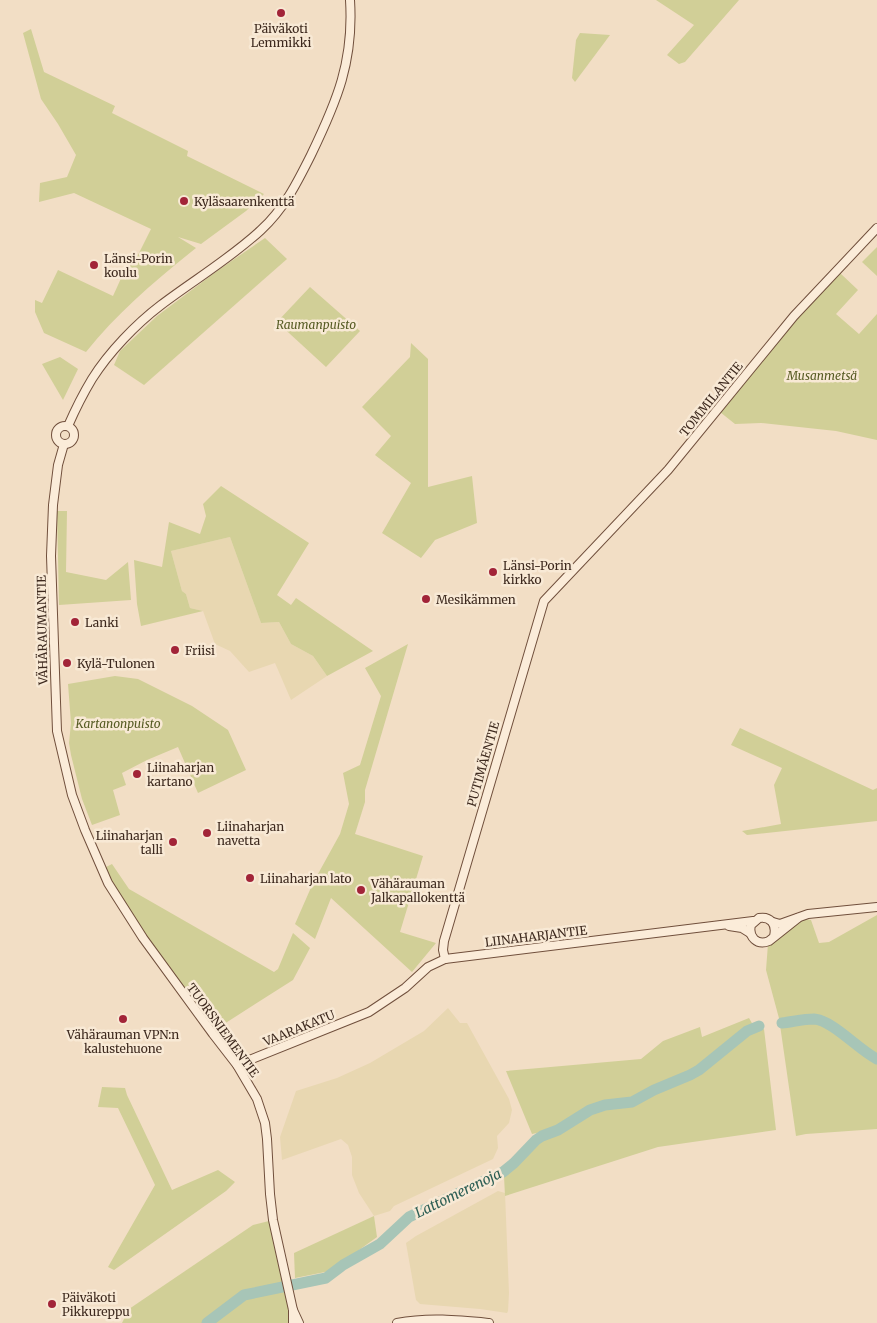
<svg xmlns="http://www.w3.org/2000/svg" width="877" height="1323" font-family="Merriweather,serif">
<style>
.farmland{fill:#e8d7b1}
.green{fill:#d1cf97}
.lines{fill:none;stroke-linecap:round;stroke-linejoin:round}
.river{stroke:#a7c5b7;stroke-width:11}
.secondary-casing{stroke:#704f3c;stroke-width:10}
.secondary{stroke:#fbecd9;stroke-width:8}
.poi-dot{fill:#a22438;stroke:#f8e9d5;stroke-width:2}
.labels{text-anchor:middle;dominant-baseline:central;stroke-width:5;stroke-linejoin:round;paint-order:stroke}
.poi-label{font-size:12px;fill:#3d291e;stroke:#f8e9d5;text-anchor:start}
.park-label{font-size:12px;font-style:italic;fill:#565b23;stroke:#f8e9d5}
.street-label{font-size:12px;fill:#3d291e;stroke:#f8e9d5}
.water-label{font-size:14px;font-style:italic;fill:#2c5e54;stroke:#f8e9d5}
</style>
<rect width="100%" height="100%" fill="#f2dec5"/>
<g class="farmland">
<path d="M230 537 261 623 279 622 291 644 313 656 327 676 291 700 275 663 249 672 230 651 215 644 203 611 190 608 186 594 182 591 171 551Z"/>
<path d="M448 1008 460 1023H467L509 1099 512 1110 509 1123 497 1136 498 1148 493 1159 394 1206 390 1211 374 1216 359 1193 352 1175V1157L348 1145 341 1139 282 1160 280 1137 296 1091 337 1078 370 1063 424 1031Z"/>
<path d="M498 1191 505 1193 509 1293 508 1311 507 1313 480 1309 420 1304 416 1300 406 1243 416 1236Z"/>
</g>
<g class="green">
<path d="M656 0H739L685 62 679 64 667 55 694 25Z"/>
<path d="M31 29 44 72 115 106 112 113 188 151 187 156 264 194 246 211 201 244 178 237 196 248C156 280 118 312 86 352L44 333 35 312V300L42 303 58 270 113 296 128 263 133 265 151 229 74 193 39 202 40 183 67 177 76 155 58 124 41 99 23 33Z"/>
<path d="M580 33 610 35 575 82 572 78 576 40Z"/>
<path d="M265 238 287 259 144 385 114 365 120 351 157 316 217 271Z"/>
<path d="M877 247V276L862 262Z"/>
<path d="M840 273 858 290 836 314 859 334 877 314V440L836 431 761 423 735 424 720 412 798 318Z"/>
<path d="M310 287 360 331 326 367 277 322Z"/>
<path d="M411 343 428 359V487L472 476 477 523 435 540 421 558 382 533 411 483 375 455 391 436 362 407 410 357Z"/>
<path d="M60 357 78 369 63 400 42 364Z"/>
<path d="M221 486 309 543 277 595 291 605 296 598 373 651 327 676 313 656 291 644 279 622 261 623 230 537 171 551 182 591 186 594 190 608 203 611 141 626 137 604 134 560 162 567 169 522 200 534 206 516 203 504Z"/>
<path d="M57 511H67L66 572 106 580 128 562 131 600 59 605Z"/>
<path d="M408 644 365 790V802L355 834 423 856 400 932 436 943 412 972 331 898 315 939 295 924 313 883 340 834 349 804 343 773 360 765 381 696 365 668Z"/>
<path d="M115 676 138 679 192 706 228 730 246 770 198 793 178 747 147 760 122 773 126 785 113 790 120 815 92 825 82 799 71 755 69 743 71 723 68 684Z"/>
<path d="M740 728 873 790 877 788V821L747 835 742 831 781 824 774 785 782 768 731 745Z"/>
<path d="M112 864 129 889 274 972 278 969 293 933 310 948 293 980 224 1024 213 1034 108 883 102 869Z"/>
<path d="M877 915V1129L806 1134 796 1136 780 1025 796 1021 780 1022 766 970 768 944 799 918 811 920 819 943 829 942Z"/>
<path d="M749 1018 753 1025 745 1029 739 1036 721 1048 699 1067 688 1074 655 1086 629 1099 598 1104 587 1109 556 1129 532 1134 506 1071 641 1059 663 1041 700 1027 702 1037Z"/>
<path d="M764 1029 776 1130 658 1147 505 1196 504 1176 516 1167 536 1143 561 1131 593 1112 617 1106 630 1105 657 1090 694 1076 737 1042 757 1031Z"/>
<path d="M102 1087 125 1088 127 1095 172 1190 218 1170 235 1182 226 1191 114 1270 108 1267 155 1185 118 1108 98 1107Z"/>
<path d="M374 1216 377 1237 330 1271 295 1278 294 1253Z"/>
<path d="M273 1220 290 1318V1323H122L129 1309 253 1225Z"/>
</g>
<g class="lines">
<g class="river">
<path d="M782 1023C792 1022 803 1019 814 1019 832 1020 859 1050 877 1059"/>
<path d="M207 1323 244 1295 326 1278 343 1265 380 1244 409 1217 503 1172 514 1163 536 1140 542 1136 558 1130 590 1110 605 1105 632 1102 654 1090 690 1075 699 1070 747 1031 759 1026"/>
</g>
<g class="secondary-casing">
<g id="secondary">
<circle cx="65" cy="435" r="9"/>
<path d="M68 426C75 410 83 394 92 379 109 352 136 324 161 305 194 280 231 258 261 230 284 209 297 183 311 155 337 101 354 61 350 0"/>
<path d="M64 444 58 465 53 505 51 556 57 731 72 795 85 830 108 883 143 938 213 1034 237 1065 257 1099 265 1123 267 1139 270 1194 273 1220 293 1310V1323"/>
<path d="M773 922 780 924 808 914 877 907"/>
<path d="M729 926 742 928 750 933"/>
<path d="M774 936C777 924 770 916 759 918L751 925C748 937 757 946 769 941L798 918"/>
<path d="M445 959 443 950 444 941 544 601 668 470 794 316 877 228"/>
<path d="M237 1065 369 1012 405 988 428 967 445 959 753 921"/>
<path d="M293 1310 299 1323"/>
<path d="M397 1323C428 1317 458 1320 489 1323"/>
</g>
</g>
<use href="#secondary" class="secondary"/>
</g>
<g class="poi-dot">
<circle cx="281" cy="13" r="5"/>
<circle cx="184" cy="201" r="5"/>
<circle cx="94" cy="265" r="5"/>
<circle cx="493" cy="572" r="5"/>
<circle cx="426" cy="599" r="5"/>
<circle cx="75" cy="622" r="5"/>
<circle cx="175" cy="650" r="5"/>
<circle cx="67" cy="663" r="5"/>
<circle cx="137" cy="774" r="5"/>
<circle cx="207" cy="833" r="5"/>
<circle cx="173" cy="842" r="5"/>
<circle cx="250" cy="878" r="5"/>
<circle cx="361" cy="890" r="5"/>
<circle cx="123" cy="1019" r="5"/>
<circle cx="52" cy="1304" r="5"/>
</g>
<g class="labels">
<g class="poi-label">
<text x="281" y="28" text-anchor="middle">Päiväkoti<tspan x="281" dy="14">Lemmikki</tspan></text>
<text x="194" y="201">Kyläsaarenkenttä</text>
<text x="104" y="258">Länsi-Porin<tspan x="104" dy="14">koulu</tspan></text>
<text x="503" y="565">Länsi-Porin<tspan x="503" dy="14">kirkko</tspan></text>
<text x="436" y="599">Mesikämmen</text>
<text x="85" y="622">Lanki</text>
<text x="185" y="650">Friisi</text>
<text x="77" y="663">Kylä-Tulonen</text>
<text x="147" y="767">Liinaharjan<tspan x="147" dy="14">kartano</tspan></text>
<text x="217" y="826">Liinaharjan<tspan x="217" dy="14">navetta</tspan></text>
<text x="163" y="835" text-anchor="end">Liinaharjan<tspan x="163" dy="14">talli</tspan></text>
<text x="260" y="878">Liinaharjan lato</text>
<text x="371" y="883">Vähärauman<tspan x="371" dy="14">Jalkapallokenttä</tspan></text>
<text x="123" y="1034" text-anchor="middle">Vähärauman VPN:n<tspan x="123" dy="14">kalustehuone</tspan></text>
<text x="62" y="1297">Päiväkoti<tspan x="62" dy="14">Pikkureppu</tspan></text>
</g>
<g class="park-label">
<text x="316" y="324">Raumanpuisto</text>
<text x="822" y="375">Musanmetsä</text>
<text x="118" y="723">Kartanonpuisto</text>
</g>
<g class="street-label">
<text transform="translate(711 399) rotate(-51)">TOMMILANTIE</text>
<text transform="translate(42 630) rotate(-91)">VÄHÄRAUMANTIE</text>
<text transform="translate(483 764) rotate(-74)">PUTIMÄENTIE</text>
<text transform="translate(536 936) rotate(-7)">LIINAHARJANTIE</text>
<text transform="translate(299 1028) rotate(-22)">VAARAKATU</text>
<text transform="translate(223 1030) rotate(54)">TUORSNIEMENTIE</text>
</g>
<g class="water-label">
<text transform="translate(458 1193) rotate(-26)">Lattomerenoja</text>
</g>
</g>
</svg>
